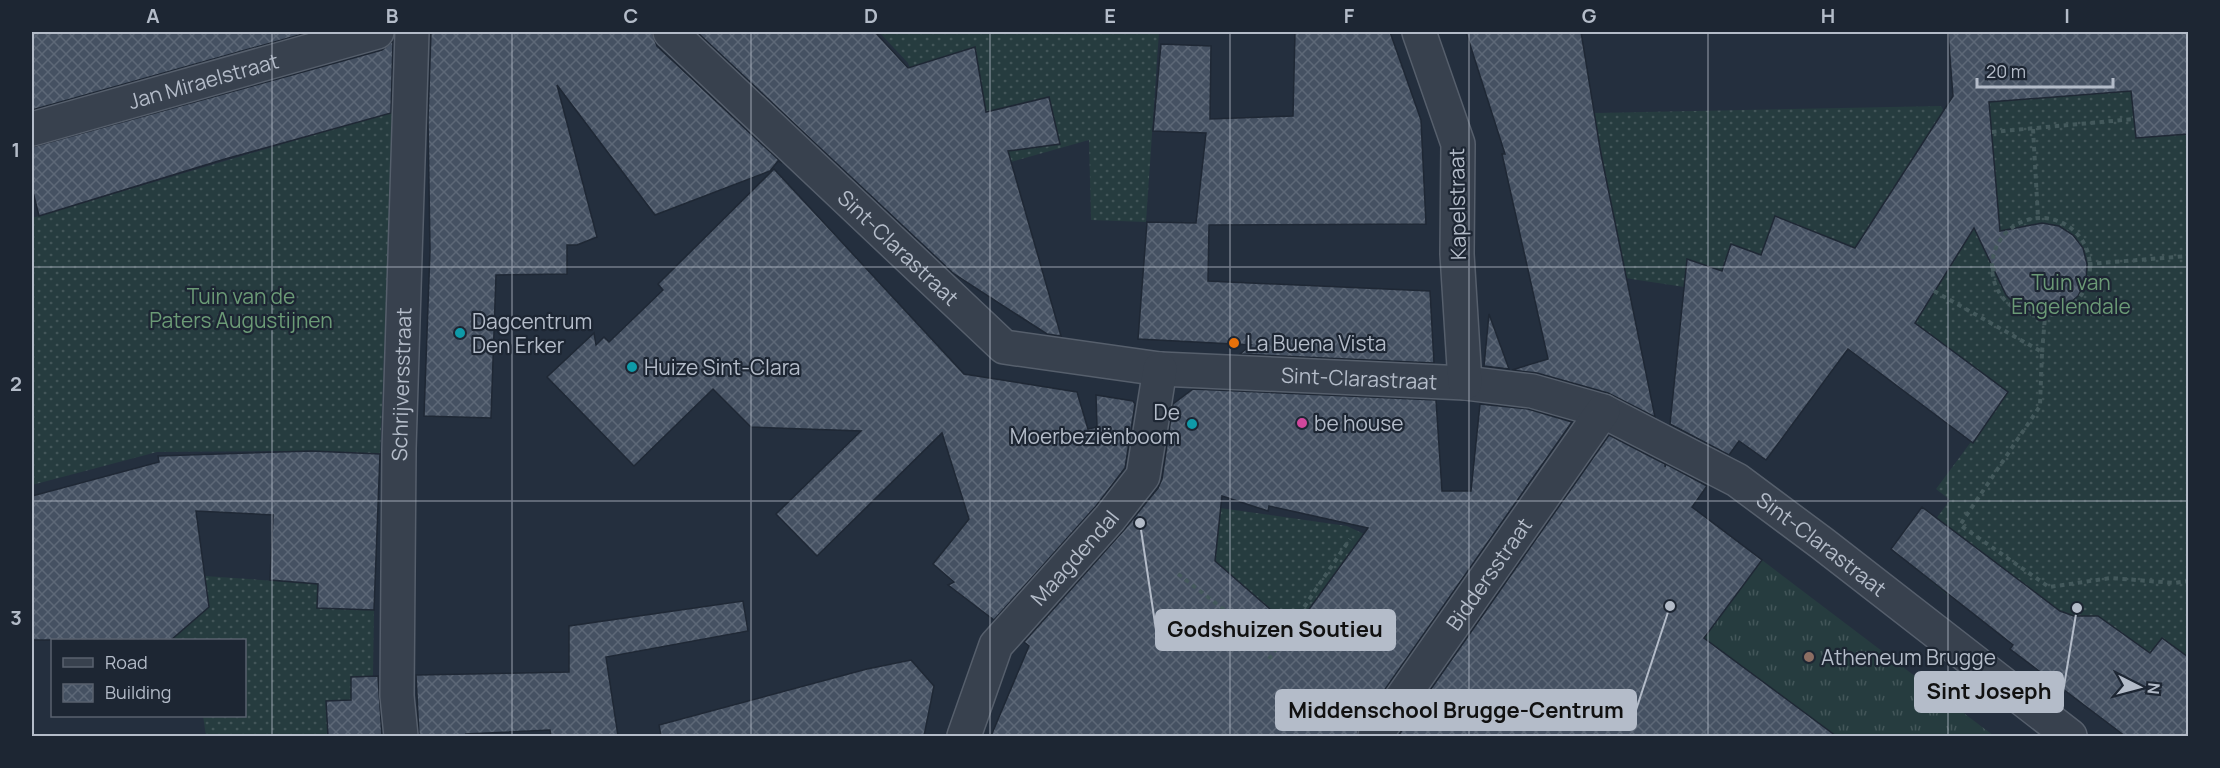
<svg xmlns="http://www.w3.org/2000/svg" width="2220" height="768" font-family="Manrope,sans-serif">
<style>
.grass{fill:url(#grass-tufts)}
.garden{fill:url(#garden-dots)}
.building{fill:url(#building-cross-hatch);stroke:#1f2835;stroke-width:1.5;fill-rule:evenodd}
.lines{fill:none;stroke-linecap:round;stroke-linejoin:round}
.minor-casing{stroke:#565f6c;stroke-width:36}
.path{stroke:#44595c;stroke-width:4;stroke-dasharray:4.5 4.5;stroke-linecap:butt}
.minor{stroke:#38414e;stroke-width:33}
.grid{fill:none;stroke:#b4bcc9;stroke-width:1.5;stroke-opacity:0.55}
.culture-dot{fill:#0f9aa8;stroke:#1d2633;stroke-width:2}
.food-dot{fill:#e8710a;stroke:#1d2633;stroke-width:2}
.hotel-dot{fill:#d1479c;stroke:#1d2633;stroke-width:2}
.education-dot{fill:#8d6e63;stroke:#1d2633;stroke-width:2}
.labels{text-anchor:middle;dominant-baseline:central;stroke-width:4.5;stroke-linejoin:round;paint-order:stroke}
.street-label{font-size:21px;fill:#b4bcc9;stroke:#1d2633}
.park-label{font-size:21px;fill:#6b9a76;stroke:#1d2633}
.poi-label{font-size:21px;fill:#b4bcc9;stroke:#1d2633;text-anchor:start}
.leader{fill:none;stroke:#b4bcc9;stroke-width:2}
.callout-dot{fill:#b4bcc9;stroke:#1d2633;stroke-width:2}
.callout{fill:#b4bcc9;stroke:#b4bcc9;stroke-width:2}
.callout-label{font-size:22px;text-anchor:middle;font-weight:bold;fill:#111}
.neatline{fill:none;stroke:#b4bcc9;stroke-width:2}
.grid-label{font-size:20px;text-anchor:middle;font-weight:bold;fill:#b4bcc9}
</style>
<defs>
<pattern id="grass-tufts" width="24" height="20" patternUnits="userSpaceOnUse" patternTransform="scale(1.5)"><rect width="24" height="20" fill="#263c3f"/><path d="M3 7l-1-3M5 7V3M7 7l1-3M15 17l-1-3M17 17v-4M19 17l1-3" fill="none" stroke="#435659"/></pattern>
<pattern id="garden-dots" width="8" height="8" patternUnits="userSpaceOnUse" patternTransform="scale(1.5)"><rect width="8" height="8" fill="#263c3f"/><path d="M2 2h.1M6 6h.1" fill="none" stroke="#435659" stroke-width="1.8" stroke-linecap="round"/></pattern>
<pattern id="building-cross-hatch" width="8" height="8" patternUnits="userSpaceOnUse" patternTransform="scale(1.5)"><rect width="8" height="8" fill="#455162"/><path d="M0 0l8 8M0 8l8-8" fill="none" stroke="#5d6877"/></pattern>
</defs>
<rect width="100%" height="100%" fill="#242f3e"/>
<path class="grass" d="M1762 560 1994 736H1836L1704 638Z"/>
<g class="garden">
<path d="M879 32H1159L1146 222 1091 220 1089 140 1011 162 1003 132 920 95 908 63Z"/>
<path d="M2188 86V657L2162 638 2149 654 2098 616H2073L2039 605 1980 551 1947 595 1905 560 1950 500 1936 489 2008 392 1915 323 1997 192 1989 102Z"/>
<path d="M1941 106 1944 111 1842 268 1810 230 1775 217 1761 255 1731 244 1722 271 1684 287 1625 278 1594 113Z"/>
<path d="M394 111 380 454 306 451 157 452 32 485V218Z"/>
<path d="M1220 508 1347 526 1364 534 1270 665 1214 568Z"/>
<path d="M205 576 318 584 317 608 374 610 373 676 351 677V700L326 701 328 736H206L203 716H244V640H171L209 607Z"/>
</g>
<g class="building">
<path d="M32 32H310L32 110Z"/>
<path d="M431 32H652L657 46 782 163 778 161 770 171 655 215 557 85 597 237 577 245H567V274L496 275 491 418 424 416 430 250 428 119Z"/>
<path d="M697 32H875L908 68 975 47 986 112 1049 97 1060 144 1008 151 1061 336 1047 334 954 274Z"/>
<path d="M1295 32H1390L1421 120 1426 224 1209 225 1208 281 1430 291 1434 363 1240 354 1251 345 1138 339 1147 222 1196 223 1206 133 1153 131 1161 44 1211 46 1210 119 1293 116Z"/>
<path d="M1466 32H1581L1601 154 1655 417 1608 393 1537 373 1512 370 1548 359 1502 154H1505Z"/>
<path d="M1948 32H2188V134L2136 138 2131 91 1989 102 2000 231 2042 223 2059 226 2073 235 2083 248 2087 264 2086 281 2078 296 2065 307 2050 313H2034L2018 307 2006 295 1974 228 1915 323 2008 392 1973 443 1848 349 1766 460 1739 441 1729 455 1670 424 1687 259 1722 271 1731 244 1761 255 1775 216 1855 248 1953 96Z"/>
<path d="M393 41 391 113 225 159 39 216 32 188V147L382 50Z"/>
<path d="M774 169 964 374 1077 392 1088 429 1097 427 1096 395 1133 401 1135 404 1125 468 1096 506 994 620 948 585 954 582 933 564 969 519 942 433 817 556 776 514 861 431 751 427 713 389 634 466 547 377 594 333 596 345 604 337 609 342 663 290 658 284Z"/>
<path d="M1489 314 1509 369 1484 366Z"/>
<path d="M1193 389 1436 400 1442 491H1471L1480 404 1528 409 1572 422 1360 725 1357 736H991L1029 646 1024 642 1124 530 1158 488 1162 479 1173 404ZM1222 496 1268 511 1269 506 1368 528 1294 630 1215 561Z"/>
<path d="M1609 435 1665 464V467L1666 464 1707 486 1692 507 1762 560 1704 638 1836 736H1398Z"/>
<path d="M311 451 380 454 374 610 317 608 318 584 270 580 273 515 196 511 209 607 171 640H32V496L159 462 158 456Z"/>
<path d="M1922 507 2060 611 2074 616H2098L2150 653 2162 638 2188 657V736H2125L2010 649 2013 645 1891 549Z"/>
<path d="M743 601 748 631 606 657 618 736H551L550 730 466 734 467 736H419L416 675 569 672V626Z"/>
<path d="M911 660 934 686 924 736H661L659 725 867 669Z"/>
<path d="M378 676 382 736H328L326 701 351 700V677Z"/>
</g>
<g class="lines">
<g class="minor-casing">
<g id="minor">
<path id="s1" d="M670 32 1004 347 1160 369 1465 383 1532 391 1603 411 1737 480 1823 544 2070 736"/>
<path d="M1419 32 1458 144 1457 254 1465 383"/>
<path id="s2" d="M32 129 377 32"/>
<path id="s3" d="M401 736 397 696 399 449 412 32"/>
<path id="s4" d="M964 736 996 645 1110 518 1143 476 1160 369"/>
<path id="s5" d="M1375 736 1603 411"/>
</g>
</g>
<g class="path">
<path d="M2033 129 2038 217"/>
<path d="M1992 132 2134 119"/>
<circle cx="2041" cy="267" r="49"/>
<path d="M2088 264 2188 256"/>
<path d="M1991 270 1998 269"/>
<path d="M1934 291 2042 352 2040 406 1960 525 2049 587 2111 578 2174 583 2188 581"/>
<path d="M2042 352 2045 317"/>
<path d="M1178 574 1275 649"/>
<path d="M1269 659 1350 539"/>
</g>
<use href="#minor" class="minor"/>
</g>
<path class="grid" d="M272 32V736M512 32V736M751 32V736M990 32V736M1230 32V736M1469 32V736M1708 32V736M1948 32V736M32 267H2188M32 501H2188"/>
<g class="culture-dot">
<circle cx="460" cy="333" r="6"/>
<circle cx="632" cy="367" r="6"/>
<circle cx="1192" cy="424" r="6"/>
</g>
<circle class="food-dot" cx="1234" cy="343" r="6"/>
<circle class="hotel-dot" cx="1302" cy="423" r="6"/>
<circle class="education-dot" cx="1809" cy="657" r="6"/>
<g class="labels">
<g class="street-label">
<text stroke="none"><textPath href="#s2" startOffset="178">Jan Miraelstraat</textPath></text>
<text transform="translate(1457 204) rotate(-91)">Kapelstraat</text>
<text stroke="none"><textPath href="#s1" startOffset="314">Sint-Clarastraat</textPath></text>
<text stroke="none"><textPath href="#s1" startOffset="816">Sint-Clarastraat</textPath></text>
<text stroke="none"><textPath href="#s3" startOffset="352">Schrijversstraat</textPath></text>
<text stroke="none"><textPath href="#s1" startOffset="1320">Sint-Clarastraat</textPath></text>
<text stroke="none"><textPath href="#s4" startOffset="214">Maagdendal</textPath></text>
<text stroke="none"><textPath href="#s5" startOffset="198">Biddersstraat</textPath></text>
</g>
<g class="park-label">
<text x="2071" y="282">Tuin van<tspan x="2071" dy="24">Engelendale</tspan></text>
<text x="241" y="296">Tuin van de<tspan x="241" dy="24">Paters Augustijnen</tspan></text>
</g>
<g class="poi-label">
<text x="472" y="321">Dagcentrum<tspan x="472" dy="24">Den Erker</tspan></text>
<text x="1246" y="343">La Buena Vista</text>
<text x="644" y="367">Huize Sint-Clara</text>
<text x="1180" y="412" text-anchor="end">De<tspan x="1180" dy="24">Moerbeziënboom</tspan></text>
<text x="1314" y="423">be house</text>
<text x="1821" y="657">Atheneum Brugge</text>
</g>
</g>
<path class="leader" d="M1140 523L1156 630M2077 608L2063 692M1670 606L1636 710"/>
<g class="callout-dot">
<circle cx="1140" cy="523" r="6"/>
<circle cx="2077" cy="608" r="6"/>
<circle cx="1670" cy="606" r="6"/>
</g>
<g class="callout">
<rect x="1156" y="610" width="239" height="40" rx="6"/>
<rect x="1915" y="672" width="148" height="40" rx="6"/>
<rect x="1276" y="690" width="360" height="40" rx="6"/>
</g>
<g class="callout-label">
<text x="1275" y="637">Godshuizen Soutieu</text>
<text x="1989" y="699">Sint Joseph</text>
<text x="1456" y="718">Middenschool Brugge-Centrum</text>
</g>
<rect width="2220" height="768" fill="none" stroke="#1d2633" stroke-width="66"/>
<rect x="51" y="639" width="195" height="78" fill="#1d2633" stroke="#59626f" stroke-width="1.5"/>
<rect x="63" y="658" width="30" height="9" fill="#38414e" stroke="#59626f" stroke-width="1.5"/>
<text x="105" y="669" font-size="18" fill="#b4bcc9">Road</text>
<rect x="63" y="684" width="30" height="18" fill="url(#building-cross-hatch)" stroke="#59626f" stroke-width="1.5"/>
<text x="105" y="699" font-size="18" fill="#b4bcc9">Building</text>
<g transform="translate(2139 687) rotate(96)" stroke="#1d2633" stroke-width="4.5" paint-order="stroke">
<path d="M0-4.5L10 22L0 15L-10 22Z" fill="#b4bcc9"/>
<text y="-9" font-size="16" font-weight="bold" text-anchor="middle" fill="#b4bcc9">N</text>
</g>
<path d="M1977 78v9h136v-9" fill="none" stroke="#b4bcc9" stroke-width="3"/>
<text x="1986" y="78" font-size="18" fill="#b4bcc9" stroke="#1d2633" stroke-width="4.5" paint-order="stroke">20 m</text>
<rect x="33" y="33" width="2154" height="702" class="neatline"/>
<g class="grid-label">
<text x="153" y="23">A</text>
<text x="392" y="23">B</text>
<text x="631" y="23">C</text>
<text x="871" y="23">D</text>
<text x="1110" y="23">E</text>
<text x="1349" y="23">F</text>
<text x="1589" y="23">G</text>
<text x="1828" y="23">H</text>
<text x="2067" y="23">I</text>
<text x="16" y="157">1</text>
<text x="16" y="391">2</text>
<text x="16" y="625">3</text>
</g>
</svg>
